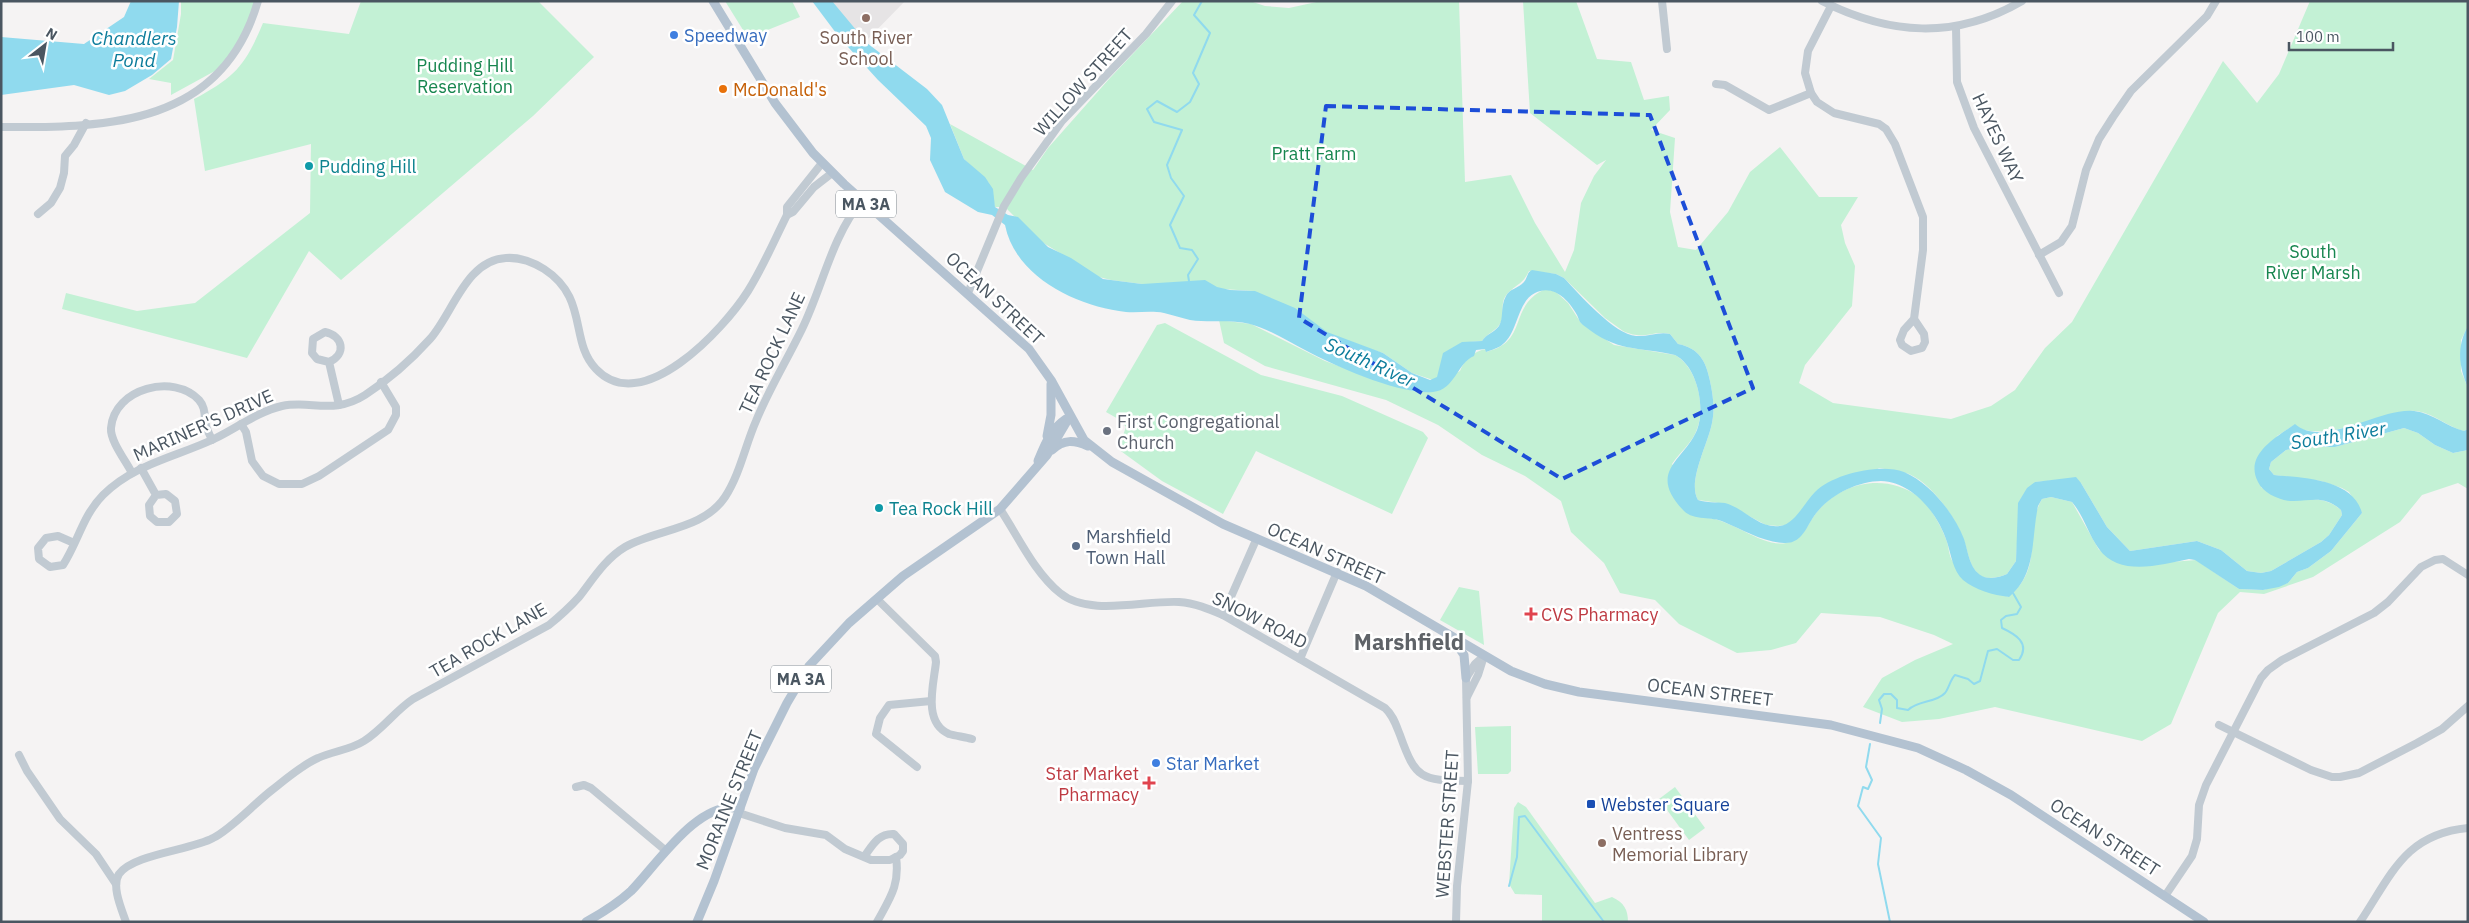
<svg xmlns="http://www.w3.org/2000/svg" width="2469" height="923" font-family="'IBM Plex Sans',sans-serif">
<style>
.education{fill:#e6e4e5}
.green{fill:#c3f1d5}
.water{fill:#90daee}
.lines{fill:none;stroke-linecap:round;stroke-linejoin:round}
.stream{stroke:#90daee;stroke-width:2}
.minor{stroke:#c1cad2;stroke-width:8}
.major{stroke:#b3c2d1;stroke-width:9}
.marked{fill:none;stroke:#1d4ed8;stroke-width:4;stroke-dasharray:10 6;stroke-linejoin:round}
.education-dot{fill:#8d6e63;stroke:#fff;stroke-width:2}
.shop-dot{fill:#3f7fe0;stroke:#fff;stroke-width:2}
.food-dot{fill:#e8710a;stroke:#fff;stroke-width:2}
.culture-dot{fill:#0f9aa8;stroke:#fff;stroke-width:2}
.worship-dot{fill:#6b7280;stroke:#fff;stroke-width:2}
.service-dot{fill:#5c6f8a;stroke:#fff;stroke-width:2}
.health-dot{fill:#e0444e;stroke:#fff;stroke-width:2}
.transit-dot{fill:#1a4fb4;stroke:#fff;stroke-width:2}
.labels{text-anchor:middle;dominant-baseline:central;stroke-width:5;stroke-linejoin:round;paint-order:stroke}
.shield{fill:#fff;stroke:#808990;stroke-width:1}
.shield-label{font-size:16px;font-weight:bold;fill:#4a5661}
.shop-label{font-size:18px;fill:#366cbe;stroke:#fff;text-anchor:start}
.education-label{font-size:18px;fill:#785e54;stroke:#fff}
.park-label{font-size:18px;fill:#17864f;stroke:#fff}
.street-label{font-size:18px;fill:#4a5661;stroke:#fff}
.food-label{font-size:18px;fill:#c56008;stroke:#fff;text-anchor:start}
.culture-label{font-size:18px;fill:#0d838f;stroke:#fff;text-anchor:start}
.worship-label{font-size:18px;fill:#5b616d;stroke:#fff;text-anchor:start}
.service-label{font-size:18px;fill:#4e5e75;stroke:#fff;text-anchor:start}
.health-label{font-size:18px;fill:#be3a42;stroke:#fff;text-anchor:start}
.transit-label{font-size:18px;fill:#164399;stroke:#fff;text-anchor:start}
.water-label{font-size:19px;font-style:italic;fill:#0c7c9b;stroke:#fff}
.district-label{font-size:22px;font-weight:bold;fill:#5f6368;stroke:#fff}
</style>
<rect width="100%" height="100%" fill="#f5f3f3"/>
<path class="education" d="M831 1H905L864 43Z"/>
<g class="green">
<path d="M181 1H256L253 16 224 66 171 95V83L149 79 173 60 181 14Z"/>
<path d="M361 1H538L594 57 533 116 341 280 309 251 247 358 62 309 66 293 137 311 195 303 310 213 311 144 205 171 194 99C235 77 245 66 263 23L349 34Z"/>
<path d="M725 1H792L800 17 748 38Z"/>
<path d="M1183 1H1250L1265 6 1289 8 1321 1H1459L1465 182 1511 175 1535 223 1565 272 1574 250 1581 203 1594 176 1606 160 1597 165 1530 113 1523 1H1576L1597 59 1631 62 1644 100 1669 96 1670 110 1651 130 1675 138 1670 212 1678 247 1696 250 1728 212 1750 172 1780 147 1819 197H1858L1841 225 1845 243 1855 266 1852 306 1805 365 1799 383 1833 403 1951 419 1991 406 2015 390 2045 348 2072 322 2223 61 2257 103 2279 74 2310 1H2468V326L2461 340V371L2468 388V429L2464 431C2447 427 2433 412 2414 411 2409 410 2401 413 2395 415 2370 420 2315 442 2294 425L2277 436 2261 487C2288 508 2317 489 2341 510L2342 515 2329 535 2321 542 2271 571 2261 573 2247 571 2221 550 2197 541 2130 551 2107 527 2081 483 2059 480 2035 482 2017 544 2016 561 2007 574C2000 577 1989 580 1981 576 1969 568 1968 550 1963 538 1954 516 1932 484 1909 474 1900 471 1889 470 1879 468L1788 525 1778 526 1766 525 1726 504 1698 500C1687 482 1708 444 1712 423 1715 409 1713 395 1710 381 1706 361 1699 348 1678 344L1670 334C1652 330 1644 341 1623 331L1605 318 1564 278 1556 274 1529 271C1523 284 1517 284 1508 293 1499 302 1505 313 1501 322 1497 331 1487 333 1482 341L1470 342 1436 381 1412 373 1383 353 1327 336 1254 291 1142 284 1111 280 1099 277 1037 239 1005 207H995L989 183 964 159 950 124 1033 170 1048 148 1109 79Z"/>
<path d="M1546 289 1556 292 1568 303 1581 323 1614 345 1675 355C1697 367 1706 406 1697 429 1693 442 1680 452 1672 464L1708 518C1732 520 1764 548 1786 543 1804 540 1807 524 1817 512 1842 481 1887 473 1919 497 1930 506 1942 527 1947 542 1949 548 1949 558 1954 563 1962 572 1996 590 2008 597 2046 567 2022 533 2042 499L2051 497 2072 502 2099 550 2158 563 2196 560 2239 589 2263 590 2288 583 2297 572 2308 568 2331 551 2362 513 2349 492 2342 488 2321 481 2274 475 2269 469 2271 462 2286 450 2304 447H2335L2404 428 2418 433 2435 445 2453 453 2468 450V489L2458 483 2422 495 2400 522 2313 577 2264 594 2240 592 2218 613 2171 724 2142 741 1995 707 1939 719 1902 722 1863 707 1882 678 1915 660 1953 644 1934 635 1880 617 1821 613 1796 643 1771 650 1737 653 1679 624 1655 600 1620 593 1604 563 1571 532 1561 501 1525 476 1482 455 1438 425 1386 400 1265 366 1224 343 1219 320 1251 324 1325 361 1388 384 1417 392 1460 371C1464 360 1474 351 1486 349V352C1491 350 1497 349 1501 346 1524 333 1513 302 1546 289Z"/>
<path d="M1165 323 1261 375 1342 396 1423 432 1428 438 1392 514 1256 451 1223 514 1162 481 1118 449 1126 427 1120 420 1106 412 1157 325Z"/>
<path d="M1459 587 1479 591 1484 645 1440 620Z"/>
<path d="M1511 726V771L1508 774H1478L1475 727Z"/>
<path d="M1675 787 1705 828 1689 840 1659 799Z"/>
<path d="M1518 802 1526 807 1595 903 1612 897C1624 903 1628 909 1628 922H1542V895L1515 894 1509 884 1514 808Z"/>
</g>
<g class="water">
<path d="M131 1H179L177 27 171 59 152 75 125 91 109 95 74 85 1 95V37L84 44 124 17Z"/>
<path d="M812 1H832L867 43 927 89 942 105 964 159 985 177 993 189 995 207 1008 215 1018 217 1048 247 1071 258 1103 279 1142 284 1205 280 1217 287 1230 290 1255 291 1295 308 1327 332 1383 353 1412 373 1430 380 1437 377 1443 353 1462 342 1482 341C1486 334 1494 333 1499 326 1504 318 1500 307 1506 296 1509 289 1519 288 1524 282 1528 277 1527 272 1532 270L1556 274 1564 278C1578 293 1615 335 1636 336 1648 337 1659 331 1670 334L1678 344C1699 348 1706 361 1710 381 1713 395 1715 409 1712 423 1708 444 1687 482 1698 500 1707 503 1716 502 1725 503 1744 508 1759 529 1780 526 1795 524 1804 503 1815 492 1833 474 1880 463 1904 472 1930 483 1954 513 1964 539 1968 550 1969 569 1982 576 1990 580 2000 577 2007 574L2016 561 2018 503 2027 488 2035 482 2076 477 2081 483 2107 527 2130 551 2197 541 2221 550 2247 571 2261 573 2271 571 2321 542 2329 535 2342 515 2341 510C2322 494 2311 502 2290 501 2279 500 2263 493 2258 482 2244 455 2275 438 2295 424 2323 449 2380 407 2414 411 2433 413 2447 427 2464 431L2468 429V450L2453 453 2435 445 2418 433 2404 428 2335 447H2304L2286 450 2271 462 2269 469 2274 475C2304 478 2353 479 2362 513L2331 551 2308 568 2297 572 2288 583 2279 587 2263 590 2239 589 2195 560 2189 559C2160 565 2119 577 2099 549 2088 534 2084 516 2072 502L2051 497 2042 499 2038 506C2031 539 2037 574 2009 597 1993 595 1975 590 1963 580 1953 571 1951 554 1947 542 1938 514 1913 482 1881 481 1859 481 1832 494 1818 511 1807 523 1804 544 1784 543 1763 542 1743 530 1724 522 1712 516 1694 521 1684 511 1646 471 1684 461 1697 430 1706 407 1697 366 1675 355 1636 346 1618 353 1583 325 1579 322 1579 319 1577 315 1568 299 1553 284 1535 293 1517 302 1518 332 1503 344 1499 348 1491 350 1486 352L1485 349 1476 350 1474 356C1457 363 1455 390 1433 392 1399 395 1335 366 1305 350 1288 341 1269 329 1250 324 1230 319 1210 323 1190 320 1181 318 1173 315 1164 313 1149 310 1134 314 1119 311 1072 304 1015 275 1005 225L992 215 978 212 945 192 930 160 931 138 926 126 878 80 839 37Z"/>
<path d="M2468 326V388C2459 367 2456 347 2468 326Z"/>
</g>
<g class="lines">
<g class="stream">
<path d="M1189 281 1188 275 1198 259 1192 250 1180 248 1170 225 1184 196 1171 178 1167 165 1182 130 1154 122 1147 109 1157 101 1177 112 1190 102 1199 84 1193 73 1210 33 1194 15 1202 1"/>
<path d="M1880 723 1882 709 1879 700 1884 694H1891L1897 700V708L1908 710C1918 700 1936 703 1945 693 1949 688 1950 680 1955 675L1968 679 1974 684 1980 681 1988 651 1997 649 2013 660H2019C2031 643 2015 634 2002 628L2001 620 2006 616 2017 614 2021 607 2013 593"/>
<path d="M1870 744 1866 767 1872 780 1868 789 1863 787 1858 806 1881 838 1878 864 1890 922"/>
<path d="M1509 886 1517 857 1519 817 1525 816 1604 922"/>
</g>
<g class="minor">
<path d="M1662 1 1667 49"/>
<path d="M1822 1C1889 35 1955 40 2022 1"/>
<path d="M1831 6 1808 51 1805 73 1811 93 1817 102 1834 113 1879 124 1886 129 1895 144 1923 217V250L1914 319 1924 334 1925 342 1922 348 1911 351 1902 345 1900 340 1904 330 1914 319"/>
<path d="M1956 27 1957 82 1974 128 2059 293"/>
<path d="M1716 84 1725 85 1769 110 1811 93"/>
<path d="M1 127C110 128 222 125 258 1"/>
<path d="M38 214 51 203 60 188 64 173 65 156 74 145 86 123"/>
<path d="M787 215 793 212 814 187 832 173"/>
<path d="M2039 255 2061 242 2072 226 2086 170 2099 139 2113 117 2131 91 2207 16 2216 1"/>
<path d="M968 293 1004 206 1021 178 1062 121 1146 34 1172 1"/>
<path d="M329 362 317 359 312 353 313 339 325 332C343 336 347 354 329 362L339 405"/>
<path d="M241 424 246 432 252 461 263 476 279 484H302L319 476 388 430 396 415V407L381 382"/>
<path d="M141 468 156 495 149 505 150 516 157 522H169L177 514 175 501 166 494 156 495"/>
<path d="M132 473C126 461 110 441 111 428 114 388 174 373 199 400 206 408 204 416 206 426 207 430 210 435 212 440"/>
<path d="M1000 509C1018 536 1034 572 1060 593 1089 617 1144 600 1179 602 1195 603 1209 609 1223 615L1385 708C1393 715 1396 725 1400 735 1416 780 1421 780 1468 781"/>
<path d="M74 543 58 536 46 538 38 548 39 559 50 567 63 565C78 542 83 515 103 495 134 464 176 457 214 439 237 428 257 412 282 406 311 400 334 415 365 395 388 380 412 359 430 339 453 313 466 260 506 258 520 257 533 262 544 269 589 298 569 341 596 369 642 418 724 329 748 291 763 267 774 241 787 215V207L822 163"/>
<path d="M877 599 935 656 936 662C934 683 922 722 949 734 956 736 965 737 972 739"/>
<path d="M1223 615 1256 540"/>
<path d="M1300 659 1337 572"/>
<path d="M1467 697 1478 675 1484 656"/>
<path d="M2219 725 2311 770 2332 777H2340L2359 773 2417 743 2442 729 2468 706"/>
<path d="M19 755 27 771 60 819 96 854 116 884"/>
<path d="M917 767 876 734 880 718 889 705 931 701"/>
<path d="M576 787 584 785 591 788 665 850"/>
<path d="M739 813 785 828 826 835 845 849 871 860H890L900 855 903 851V844L894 834C878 833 872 846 864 857"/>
<path d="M2165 896 2192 856 2197 839 2199 805 2206 785 2261 678 2268 670 2282 660 2374 613 2388 602 2421 567 2435 560 2443 559 2468 575"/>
<path d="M126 922C122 910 111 886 119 874 133 854 192 850 213 838 230 830 255 803 272 790 286 779 302 765 318 758 333 751 350 750 364 741 383 729 395 711 413 699L549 625C560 616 570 607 579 597 593 579 605 559 625 547 656 529 703 530 725 497 740 474 745 446 756 421 769 389 787 360 802 329 823 286 831 238 862 200"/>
<path d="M877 922C890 898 900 885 896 857"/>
<path d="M1456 922 1457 886 1468 781 1466 678 1475 664 1484 656"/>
<path d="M2360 922C2392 874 2405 834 2468 828"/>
</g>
<g class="major">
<path d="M713 1 775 103 813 153 844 184 1029 349 1051 380 1084 440 1112 462 1223 524 1366 586 1511 671 1545 684 1579 692 1831 725 1918 748 1966 770 2011 795 2204 922"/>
<path d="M1047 436 1051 415V384"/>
<path d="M1052 450C1064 439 1074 440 1088 446"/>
<path d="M1038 461C1045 444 1050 430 1066 419"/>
<path d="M1455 642 1464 655 1466 678"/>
<path d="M586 922C602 913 618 903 631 891 655 867 700 797 740 809"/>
<path d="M697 922 714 881 754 769 787 703 809 666 849 623 903 576 1000 509 1047 455 1070 416"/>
</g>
</g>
<path class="marked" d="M1326 106 1650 115 1753 388 1562 479 1299 318Z"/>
<g class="education-dot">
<circle cx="866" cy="18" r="5"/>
<circle cx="1602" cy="843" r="5"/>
</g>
<g class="shop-dot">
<circle cx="674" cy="35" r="5"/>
<circle cx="1156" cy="763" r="5"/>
</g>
<circle class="food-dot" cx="723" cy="89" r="5"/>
<g class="culture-dot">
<circle cx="309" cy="166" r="5"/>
<circle cx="879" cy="508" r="5"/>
</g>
<circle class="worship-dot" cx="1107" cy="431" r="5"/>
<circle class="service-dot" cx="1076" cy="546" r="5"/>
<g class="health-dot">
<path d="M1528.5 606.5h5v5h5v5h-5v5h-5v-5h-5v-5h5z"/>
<path d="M1146.5 775.5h5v5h5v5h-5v5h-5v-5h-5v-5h5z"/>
</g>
<rect class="transit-dot" x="1586" y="799" width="10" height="10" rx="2.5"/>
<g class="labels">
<g class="shield">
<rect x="836" y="190.5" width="60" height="27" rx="4"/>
<rect x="771" y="665.5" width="60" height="27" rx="4"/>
</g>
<g class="shield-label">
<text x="866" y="204">MA 3A</text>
<text x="801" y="679">MA 3A</text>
</g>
<g class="shop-label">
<text x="684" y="35">Speedway</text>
<text x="1166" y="763">Star Market</text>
</g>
<g class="education-label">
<text x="866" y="37">South River<tspan x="866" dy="21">School</tspan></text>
<text x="1612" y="833" text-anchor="start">Ventress<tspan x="1612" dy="21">Memorial Library</tspan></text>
</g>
<g class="park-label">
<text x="465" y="65">Pudding Hill<tspan x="465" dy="21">Reservation</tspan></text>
<text x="1314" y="153">Pratt Farm</text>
<text x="2313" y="251">South<tspan x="2313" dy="21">River Marsh</tspan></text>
</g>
<g class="street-label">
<text transform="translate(1083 82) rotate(-48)">WILLOW STREET</text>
<text transform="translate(1998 138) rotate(65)">HAYES WAY</text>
<text transform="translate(995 298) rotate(43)">OCEAN STREET</text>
<text transform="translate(772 353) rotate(-65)">TEA ROCK LANE</text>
<text transform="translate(203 425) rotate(-24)">MARINER'S DRIVE</text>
<text transform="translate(1326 553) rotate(24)">OCEAN STREET</text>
<text transform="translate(1260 620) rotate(27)">SNOW ROAD</text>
<text transform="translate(488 640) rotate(-30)">TEA ROCK LANE</text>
<text transform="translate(1710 692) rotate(7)">OCEAN STREET</text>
<text transform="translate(729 800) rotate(-68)">MORAINE STREET</text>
<text transform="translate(1447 824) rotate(-86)">WEBSTER STREET</text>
<text transform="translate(2105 837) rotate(33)">OCEAN STREET</text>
</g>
<g class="food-label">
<text x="733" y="89">McDonald's</text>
</g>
<g class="culture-label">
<text x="319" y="166">Pudding Hill</text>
<text x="889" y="508">Tea Rock Hill</text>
</g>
<g class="worship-label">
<text x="1117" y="421">First Congregational<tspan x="1117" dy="21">Church</tspan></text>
</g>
<g class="service-label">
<text x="1086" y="536">Marshfield<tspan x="1086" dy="21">Town Hall</tspan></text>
</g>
<g class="health-label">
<text x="1541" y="614">CVS Pharmacy</text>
<text x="1139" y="773" text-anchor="end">Star Market<tspan x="1139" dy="21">Pharmacy</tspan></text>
</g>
<g class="transit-label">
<text x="1601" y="804">Webster Square</text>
</g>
<g class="water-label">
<text x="134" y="38">Chandlers<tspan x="134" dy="22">Pond</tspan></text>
<text transform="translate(1370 362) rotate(24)">South River</text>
<text transform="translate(2338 435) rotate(-9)">South River</text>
</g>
<g class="district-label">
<text x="1409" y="641">Marshfield</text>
</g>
</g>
<rect width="2469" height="923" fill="none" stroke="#4a5661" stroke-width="5"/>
<g transform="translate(45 45) rotate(31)" stroke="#ffffff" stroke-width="4" paint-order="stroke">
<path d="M0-4L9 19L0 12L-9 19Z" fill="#4a5661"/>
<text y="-8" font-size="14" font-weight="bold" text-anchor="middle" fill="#4a5661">N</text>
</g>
<path d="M2289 42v8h104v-8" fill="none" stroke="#4a5661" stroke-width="2.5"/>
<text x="2296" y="42" font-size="15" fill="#4a5661" stroke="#ffffff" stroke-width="4" paint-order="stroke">100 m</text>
</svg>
